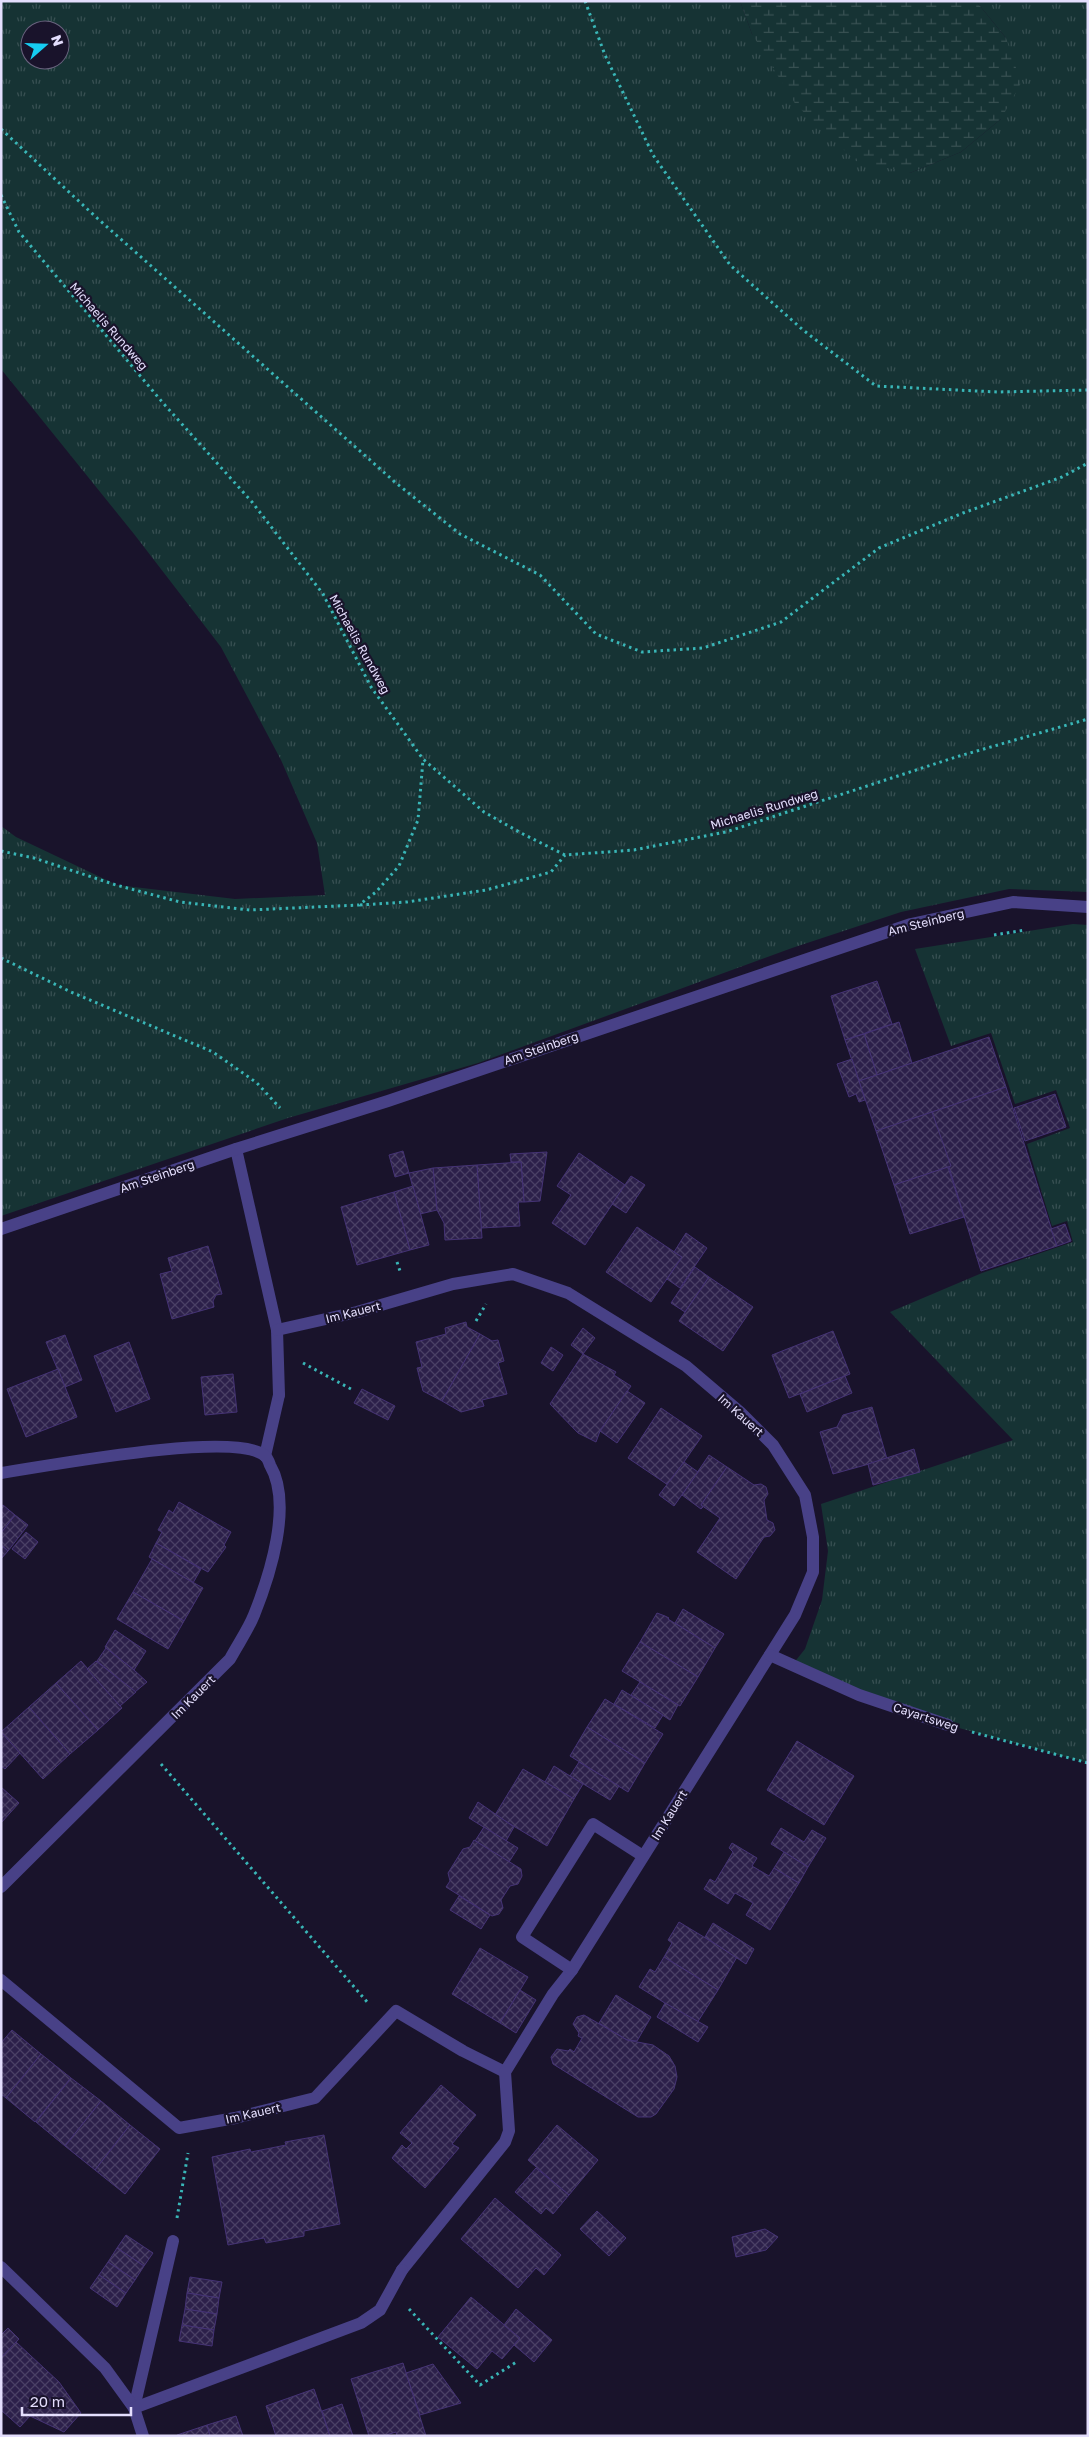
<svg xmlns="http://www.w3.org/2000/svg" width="1089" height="2437" font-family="'Golos Text',sans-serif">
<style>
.grass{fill:url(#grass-tufts);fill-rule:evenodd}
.wetland{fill:url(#wetland-marsh)}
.building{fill:url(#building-cross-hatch);stroke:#453375}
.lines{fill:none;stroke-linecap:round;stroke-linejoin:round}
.path{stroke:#39b6b7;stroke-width:3;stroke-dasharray:2.5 4;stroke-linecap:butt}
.lane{stroke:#484187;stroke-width:12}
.street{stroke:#484187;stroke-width:12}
.labels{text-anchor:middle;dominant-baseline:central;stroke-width:4.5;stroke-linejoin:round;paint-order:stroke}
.street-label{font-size:12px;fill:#e4defd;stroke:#19132b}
</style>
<defs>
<pattern id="grass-tufts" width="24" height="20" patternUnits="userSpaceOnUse" patternTransform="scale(1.25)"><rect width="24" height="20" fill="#163334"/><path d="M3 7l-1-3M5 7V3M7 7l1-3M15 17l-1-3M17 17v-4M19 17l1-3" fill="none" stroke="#385052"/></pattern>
<pattern id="wetland-marsh" width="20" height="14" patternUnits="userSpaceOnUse" patternTransform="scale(1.25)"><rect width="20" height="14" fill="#163334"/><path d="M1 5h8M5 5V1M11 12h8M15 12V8" fill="none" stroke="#385052"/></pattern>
<pattern id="building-cross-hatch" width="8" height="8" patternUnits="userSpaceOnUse" patternTransform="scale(1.25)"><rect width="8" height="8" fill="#2c204a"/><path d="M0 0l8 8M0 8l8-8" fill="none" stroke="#4a4065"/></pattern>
</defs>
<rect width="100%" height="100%" fill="#19132b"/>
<g class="grass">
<path d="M1 1H740L752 34 910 173 961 152 1001 119 1006 38 976 1H1088V892L1009 889 901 912 792 948 478 1063 288 1118 1 1216V826L16 837 117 885 235 899 325 895 317 843 281 760 221 647 134 534 1 369ZM30 30H60V60H30Z"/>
<path d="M1073 924 1088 925V1763L948 1725 793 1664 805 1649 822 1600 828 1551 821 1504 1013 1440 890 1312 982 1273 1073 1242 1067 1221 1052 1226 1027 1144 1070 1128 1056 1090 1015 1104 991 1033 951 1046 915 949Z"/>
</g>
<path class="wetland" d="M740 1H976L1006 38 1021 83 1001 119 961 152 910 173 856 161 796 105 752 34Z"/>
<g class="building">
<path d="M877 981 892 1024 845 1040 831 996Z"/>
<path d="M899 1022 912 1063 877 1075 864 1034Z"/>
<path d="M864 1034 877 1075 859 1081 845 1040Z"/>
<path d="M989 1037 1006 1087 876 1131 859 1081Z"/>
<path d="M852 1059 865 1100 859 1102 856 1094 849 1097 837 1064Z"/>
<path d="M1006 1087 1057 1246 981 1271 932 1112Z"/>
<path d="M1055 1094 1066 1127 1025 1141 1014 1108Z"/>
<path d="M932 1112 951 1166 894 1185 876 1131Z"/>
<path d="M403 1151 409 1173 395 1177 389 1155Z"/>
<path d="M547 1152 540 1201 524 1202 521 1162H511L510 1154Z"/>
<path d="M579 1153 625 1185 585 1245 552 1223 571 1195 557 1186Z"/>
<path d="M521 1162 524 1202H518L520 1226 481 1228 477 1165Z"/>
<path d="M477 1165 482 1238 445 1240 444 1223 437 1210 433 1168Z"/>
<path d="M948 1167 964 1217 910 1234 894 1185Z"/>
<path d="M433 1168 437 1210 420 1214 409 1173Z"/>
<path d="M631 1176 645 1185 626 1213 612 1204Z"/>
<path d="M413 1186 429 1245 410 1250 394 1192Z"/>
<path d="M394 1192 410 1250 357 1265 341 1207Z"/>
<path d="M1065 1224 1071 1241 1057 1246 1051 1229Z"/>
<path d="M637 1227 682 1257 651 1302 606 1272Z"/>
<path d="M686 1233 707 1248 680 1288 667 1279 682 1257 674 1252Z"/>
<path d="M208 1246 222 1294 216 1295 213 1301 214 1307 172 1319 160 1274 172 1271 168 1258Z"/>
<path d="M695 1267 709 1277 685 1312 671 1303Z"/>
<path d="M709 1277 753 1307 723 1351 679 1321Z"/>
<path d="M466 1322 467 1327 480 1334 442 1401 423 1391 417 1368 422 1367 416 1342 446 1334 445 1328Z"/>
<path d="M583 1328 595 1338 583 1354 571 1345Z"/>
<path d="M833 1331 850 1374 789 1398 772 1355Z"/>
<path d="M480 1334 492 1341 498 1340 504 1361 498 1363 507 1394 482 1400 484 1406 461 1412 442 1401Z"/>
<path d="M65 1335 82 1380 65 1387 46 1342Z"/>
<path d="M129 1342 150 1399 116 1412 94 1356Z"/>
<path d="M551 1347 563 1355 553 1371 541 1363Z"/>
<path d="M583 1354 616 1372 614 1375 631 1386 600 1431 596 1442 578 1433 550 1404Z"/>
<path d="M58 1369 77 1417 26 1437 7 1389Z"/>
<path d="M233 1374 237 1412 205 1415 201 1377Z"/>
<path d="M845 1376 852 1393 807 1412 800 1394Z"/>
<path d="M362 1389 395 1406 388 1420 354 1403Z"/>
<path d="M627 1391 645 1403 617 1443 600 1431Z"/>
<path d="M872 1407 887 1459 833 1474 820 1432 837 1427 843 1415Z"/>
<path d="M661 1408 702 1436 668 1485 628 1458Z"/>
<path d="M914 1449 920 1472 873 1485 868 1464Z"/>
<path d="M709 1455 727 1467 701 1505 703 1507 701 1509 682 1495Z"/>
<path d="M684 1462 698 1472 674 1506 659 1495Z"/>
<path d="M727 1467 754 1485 761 1484 766 1487 768 1494 764 1500 767 1520 773 1523 775 1530 770 1536 764 1537 736 1579 697 1552 720 1518 701 1505Z"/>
<path d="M179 1502 231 1532 224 1545 226 1547 208 1572 156 1543 162 1532 158 1530 169 1510 173 1513Z"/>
<path d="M3 1505 15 1515 1 1533V1506Z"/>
<path d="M15 1515 28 1525 8 1551 1 1545V1533Z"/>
<path d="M26 1532 38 1542 25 1559 12 1549Z"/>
<path d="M156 1543 201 1569 193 1583 149 1557Z"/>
<path d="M1 1545 8 1551 1 1559Z"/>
<path d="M152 1559 203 1588 184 1621 133 1592Z"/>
<path d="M133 1592 184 1621 168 1649 117 1619Z"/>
<path d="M683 1609 724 1634 715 1648 675 1623Z"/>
<path d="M657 1613 665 1616 669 1618 668 1619 715 1648 698 1677 640 1642Z"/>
<path d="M115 1630 146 1651 134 1670 105 1647Z"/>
<path d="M640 1642 698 1677 680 1706 622 1671Z"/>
<path d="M106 1648 134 1670 147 1682 135 1692 97 1661Z"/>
<path d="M81 1661 122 1708 98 1730 56 1683Z"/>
<path d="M96 1661 136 1692 120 1706 87 1669Z"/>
<path d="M640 1682 678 1705 670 1720 631 1695Z"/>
<path d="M56 1683 98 1730 70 1754 29 1707Z"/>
<path d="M622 1690 663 1715 655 1728 614 1704Z"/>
<path d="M605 1699 663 1734 645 1763 587 1727Z"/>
<path d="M29 1707 70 1754 43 1779 1 1732Z"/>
<path d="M587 1727 645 1763 628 1792 570 1756Z"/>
<path d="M1 1732 20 1753 5 1769 1 1766Z"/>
<path d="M797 1741 854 1776 824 1825 767 1790Z"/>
<path d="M579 1762 619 1786 610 1800 570 1776Z"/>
<path d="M554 1766 583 1784 574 1799 545 1782Z"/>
<path d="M523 1769 574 1799 547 1846 495 1815Z"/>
<path d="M1 1787 19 1803 1 1823Z"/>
<path d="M478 1802 514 1827 506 1841 469 1818Z"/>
<path d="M484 1827 518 1848 509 1862 475 1841Z"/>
<path d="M781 1828 804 1842 812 1830 826 1838 808 1867 771 1844Z"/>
<path d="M474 1840 521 1869 522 1876 518 1884 510 1886 501 1900 503 1908 499 1914 492 1916 446 1887 450 1881 448 1873 463 1849 470 1847Z"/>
<path d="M732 1843 757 1858 752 1866 769 1876 774 1868 799 1883 770 1930 746 1915 753 1903 735 1893 728 1904 704 1889 710 1879 715 1882 733 1852 729 1848Z"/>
<path d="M784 1852 808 1867 799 1883 774 1868Z"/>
<path d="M459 1896 490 1915 481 1929 450 1910Z"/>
<path d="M679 1922 737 1957 718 1990 664 1957 672 1943 668 1940Z"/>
<path d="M713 1923 754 1949 746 1964 705 1937Z"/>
<path d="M480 1948 528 1977 500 2023 452 1994Z"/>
<path d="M664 1957 718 1990 697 2023 639 1987 650 1969 655 1972Z"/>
<path d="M520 1990 536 2000 516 2033 500 2023Z"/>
<path d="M616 1995 651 2017 637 2041 627 2040 599 2023Z"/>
<path d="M665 2003 708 2027 698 2042 657 2017Z"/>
<path d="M584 2015 627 2040 653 2045 669 2056 675 2066 677 2077 674 2089 656 2114 651 2117H638L553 2064 551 2057 557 2049 568 2051 570 2049 574 2052 582 2038 578 2036 579 2033 573 2024 577 2017Z"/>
<path d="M12 2030 41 2054 6 2098 1 2094V2043Z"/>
<path d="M41 2054 71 2078 35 2122 6 2098Z"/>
<path d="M71 2078 101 2101 65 2146 36 2122Z"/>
<path d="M441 2085 476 2115 452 2144 459 2148 425 2188 392 2158 402 2145 406 2149 412 2143 400 2133Z"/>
<path d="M101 2101 130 2125 95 2170 65 2146Z"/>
<path d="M130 2125 160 2149 125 2194 95 2170Z"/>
<path d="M557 2125 598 2160 569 2195 528 2160Z"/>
<path d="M324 2135 340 2224 304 2231V2236L266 2243 264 2238 228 2245 212 2157 250 2149 251 2152 286 2145 285 2142Z"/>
<path d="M536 2168 569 2195 553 2214 546 2208 541 2214 515 2192Z"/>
<path d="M495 2198 561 2255 544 2275 536 2268 518 2288 461 2239Z"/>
<path d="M597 2211 626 2238 609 2256 580 2229Z"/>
<path d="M765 2229 778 2237 766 2250 736 2257 732 2237Z"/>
<path d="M126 2235 153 2253 144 2266 117 2248Z"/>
<path d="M117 2248 144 2266 135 2280 108 2262Z"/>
<path d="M108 2262 135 2280 126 2293 99 2275Z"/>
<path d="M99 2275 126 2293 117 2307 90 2288Z"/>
<path d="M190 2277 222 2282 219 2298 187 2293Z"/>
<path d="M187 2293 219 2298 217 2314 185 2309Z"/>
<path d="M471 2297 520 2338 502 2359 492 2351 477 2369 438 2337Z"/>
<path d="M185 2309 217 2314 214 2330 182 2325Z"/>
<path d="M516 2309 552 2340 534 2362 514 2345 520 2338 504 2325Z"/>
<path d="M182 2325 214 2330 212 2346 179 2341Z"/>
<path d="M8 2328 19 2339 1 2358V2335Z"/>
<path d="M16 2342 59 2382 81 2413 64 2432 30 2416 20 2427 1 2410V2358Z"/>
<path d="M403 2363 426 2436H397L396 2432 383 2436H369L351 2379Z"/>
<path d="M433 2364 461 2403 420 2415 406 2373Z"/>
<path d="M314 2389 330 2436H276L266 2406Z"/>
<path d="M342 2404 353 2436H330L322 2411Z"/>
<path d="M236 2416 243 2436H210L207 2425Z"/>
<path d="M207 2425 210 2436H177V2435Z"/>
</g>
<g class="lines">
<g class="path">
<path d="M585 1 605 55 653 155 730 265 803 330 876 386 997 392 1088 390"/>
<path d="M1 129 97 218 396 483 460 534 540 575 596 634 642 652 703 648 781 622 879 548 963 513 1062 477 1088 463"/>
<path d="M1 195 19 232 163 403 252 502 323 594 371 687 423 759 484 812 521 833 565 855 634 850 726 832 956 757 1088 719"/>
<path d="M1 851 34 858 116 885 180 902 250 910 359 905 376 892 399 866 418 820 423 760"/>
<path d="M360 905 407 902 486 890 551 872 565 855"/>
<path d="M994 935 1025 930"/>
<path d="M1 958 71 992 213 1052 257 1083 280 1108"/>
<path d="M397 1262 401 1274"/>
<path d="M476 1321 486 1304"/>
<path d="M303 1363 351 1389"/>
<path d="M972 1732 1088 1763"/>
<path d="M161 1764 368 2003"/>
<path d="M177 2218 188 2153"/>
<path d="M409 2309 480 2385 518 2361"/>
</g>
<g class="lane">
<path d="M265 1456 279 1395"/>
<path d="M1 1980 179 2128 235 2118 315 2098 396 2011 463 2051 505 2072"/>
<path d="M402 2270 505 2142 509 2131 505 2072 553 1994 572 1970"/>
<path d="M134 2408 173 2241"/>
</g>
<g class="street">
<path d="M236 1149 277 1330 279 1395"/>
<path d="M1 1229 236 1149 388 1101 911 924 1013 902 1088 907"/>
<path d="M277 1330 357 1312 453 1284 513 1274 568 1293 686 1366 740 1412 773 1445 805 1495 813 1537V1572L795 1615 572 1970 522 1937 593 1824 643 1856"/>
<path d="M1 1473C48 1466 231 1431 264 1455 267 1457 269 1462 270 1465 293 1504 270 1575 254 1615 248 1630 238 1644 230 1659L1 1887"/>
<path d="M770 1655 859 1695 948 1725"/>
<path d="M1 2267 105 2368 134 2408 143 2436"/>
<path d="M134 2408 361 2323 380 2310 402 2270"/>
</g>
</g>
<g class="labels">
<g class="street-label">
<text transform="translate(109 326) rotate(49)">Michaelis Rundweg</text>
<text transform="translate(360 644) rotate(61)">Michaelis Rundweg</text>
<text transform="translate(764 809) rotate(-17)">Michaelis Rundweg</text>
<text transform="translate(926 922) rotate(-14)">Am Steinberg</text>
<text transform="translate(541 1048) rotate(-19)">Am Steinberg</text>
<text transform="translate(157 1176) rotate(-19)">Am Steinberg</text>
<text transform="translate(353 1312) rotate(-14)">Im Kauert</text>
<text transform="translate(741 1415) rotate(42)">Im Kauert</text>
<text transform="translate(193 1697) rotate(-45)">Im Kauert</text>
<text transform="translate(926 1717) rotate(18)">Cayartsweg</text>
<text transform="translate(669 1815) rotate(-58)">Im Kauert</text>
<text transform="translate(253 2113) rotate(-13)">Im Kauert</text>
</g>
</g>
<rect width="1089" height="2437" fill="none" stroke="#e4defd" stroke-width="5"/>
<g transform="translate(45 45) rotate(70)"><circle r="24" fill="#19132b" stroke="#6a647f"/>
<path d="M0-4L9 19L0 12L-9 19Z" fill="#16ccf1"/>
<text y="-8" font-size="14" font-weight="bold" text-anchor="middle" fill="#e4defd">N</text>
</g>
<path d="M22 2407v8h109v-8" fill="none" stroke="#e4defd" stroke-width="2.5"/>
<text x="30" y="2407" font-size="15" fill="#e4defd" stroke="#19132b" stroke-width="4" paint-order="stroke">20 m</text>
</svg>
